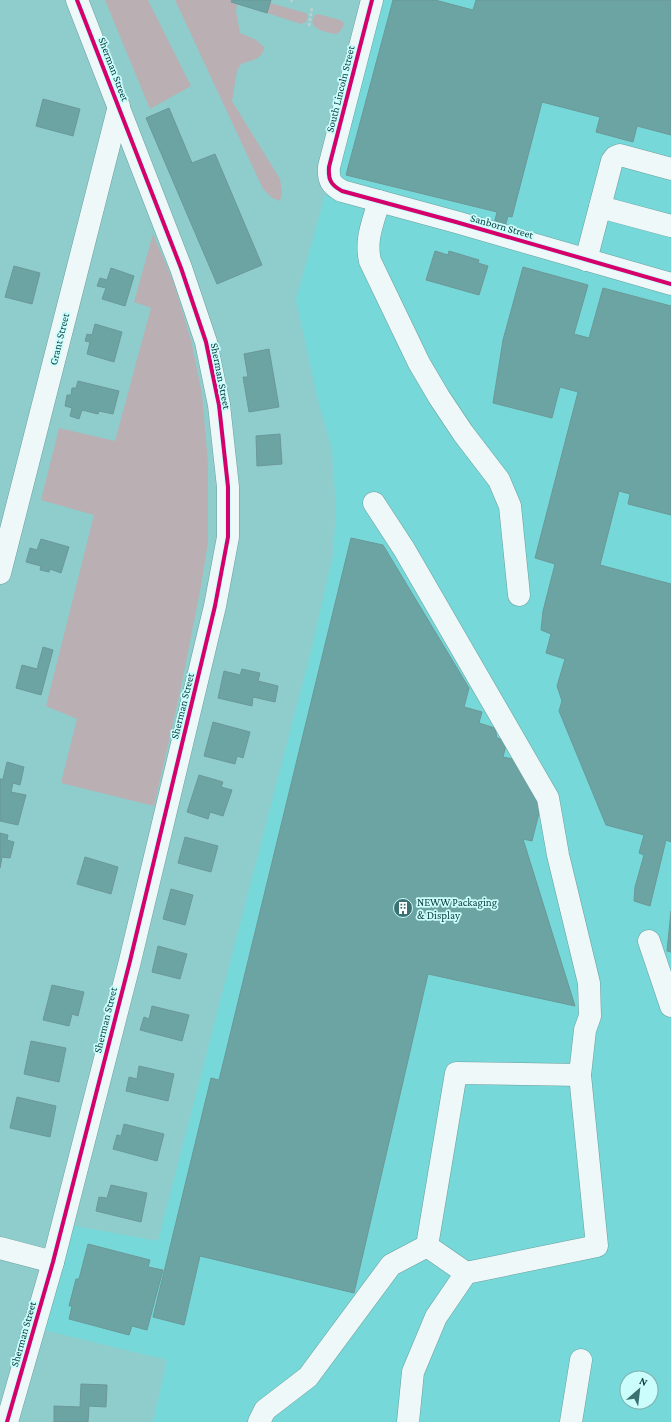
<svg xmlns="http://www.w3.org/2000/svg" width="671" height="1422" font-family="'Crimson Pro',serif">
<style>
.built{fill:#76d8d8;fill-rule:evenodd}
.green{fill:#baafb2}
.building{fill:#6ca3a3;stroke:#6c9898}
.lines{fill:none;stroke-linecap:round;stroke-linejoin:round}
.minor-casing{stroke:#6b9f9f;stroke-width:23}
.path{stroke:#bdd0d0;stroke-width:2.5;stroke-dasharray:3 2;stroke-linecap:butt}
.minor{stroke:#eef8f8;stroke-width:22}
.cycleway-casing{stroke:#cbfdfc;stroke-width:6}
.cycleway{stroke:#d6006c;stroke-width:4}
.labels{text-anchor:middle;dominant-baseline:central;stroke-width:3.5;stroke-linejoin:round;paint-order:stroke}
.street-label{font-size:11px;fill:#0e4040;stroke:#cbfdfc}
.poi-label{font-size:11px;fill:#0e4040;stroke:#cbfdfc;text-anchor:start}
</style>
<rect width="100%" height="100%" fill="#8fcdcd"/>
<path class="built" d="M380 0H671V1422H153L167 1360 44 1330 69 1225 158 1241 312 647 333 555 336 509 332 448 318 401 296 299ZM627 1378H651V1402H627Z"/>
<g class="green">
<path d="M105 0H148L191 86 150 109Z"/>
<path d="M175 0H232L231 2 237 4 236 11 240 33 256 40 264 47C264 59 250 61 241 64L237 71 232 101 280 179 282 193 280 201 272 198 263 189Z"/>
<path d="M270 3 306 13 308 16 306 22 301 24 267 13Z"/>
<path d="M318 14 340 20 344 23 342 29 337 34C326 33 305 28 315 15Z"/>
<path d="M153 234 173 281 191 340 202 394 208 463V542L201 586 179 697 154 806 61 783 77 719 46 706 94 515 41 500 59 428 115 441 151 308 134 302Z"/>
</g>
<g class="building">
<path d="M232 0H271L267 13 231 2Z"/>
<path d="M393 0H435L473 10 476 0H671V135L637 126 633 142 596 132 600 117 542 102 512 217 508 216 505 227 494 224 497 212 346 175Z"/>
<path d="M43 99 80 109 73 136 36 126Z"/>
<path d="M169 108 192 163 215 154 262 265 217 284 146 118Z"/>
<path d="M435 251 448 255 449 251 479 260 478 263 488 266 479 295 426 280Z"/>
<path d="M14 266 40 273 32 304 5 297Z"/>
<path d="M523 267 588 285 574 334 589 338 603 288 671 306V515L628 504 630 494 619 491 600 565 671 584V842L666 840 650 906 634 901 635 887 644 855 639 853 644 835 606 825 559 711 562 701 557 686 565 659 546 653 551 634 541 630 543 611 555 564 535 558 578 392 560 387 552 418 493 403 503 340Z"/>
<path d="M111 268 134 276 125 306 102 299 106 288 97 286 100 278 107 280Z"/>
<path d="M95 324 122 332 114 362 87 354 90 342 85 341 87 334 92 335Z"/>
<path d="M269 349 279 407 249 412 243 377H248L244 354Z"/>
<path d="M78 381 119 391 113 414 99 411 98 414 82 410 79 419 70 416 72 408 65 406 67 395H71L72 388H76Z"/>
<path d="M280 434 282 464 257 466 256 436Z"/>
<path d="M351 538 383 545 469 688 464 707 482 712 479 723 495 728 497 738 507 741 503 757 518 760 543 797 532 841 523 839 575 1006 428 974 354 1293 200 1256 184 1325 153 1317 211 1078 219 1080Z"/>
<path d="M41 539 69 547 61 573 50 569 49 572 40 570 41 566 26 562 30 548 37 550Z"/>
<path d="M43 647 53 650 41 695 16 688 22 665 37 669Z"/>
<path d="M242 669 260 673 258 681 278 686 275 702 253 697 252 706 218 698 224 671 240 675Z"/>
<path d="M213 722 250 732 243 758 237 756 235 764 204 756Z"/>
<path d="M7 762 24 767 20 785 13 783 11 792 26 795 18 825 0 821V779H3Z"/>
<path d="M199 775 223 782 221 787 232 790 223 816 210 812 208 819 187 812Z"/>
<path d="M0 833 8 835 7 840 14 842 10 858 2 857 0 868Z"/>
<path d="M185 837 218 846 211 872 178 863Z"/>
<path d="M85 857 118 867 111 894 77 884Z"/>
<path d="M171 889 193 895 185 925 163 919Z"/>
<path d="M671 911V952L667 951Z"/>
<path d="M158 946 187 954 180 979 152 972Z"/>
<path d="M52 985 84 992 78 1016 72 1014 69 1026 43 1020Z"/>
<path d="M152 1006 189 1015 182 1041 140 1030 144 1017 149 1019Z"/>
<path d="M31 1041 66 1048 59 1082 24 1074Z"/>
<path d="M139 1066 174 1074 168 1101 126 1091 129 1077 137 1079Z"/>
<path d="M17 1097 56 1106 50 1137 10 1128Z"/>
<path d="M124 1124 164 1134 157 1161 113 1149 117 1135 121 1136Z"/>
<path d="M111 1185 147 1193 141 1222 96 1211 99 1197 107 1198Z"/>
<path d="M88 1244 150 1260 148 1267 163 1270 147 1330 132 1326 129 1335 69 1319 72 1306H69L76 1279H79Z"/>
<path d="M81 1384 107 1385 106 1407 89 1406 88 1422H54V1406L80 1407Z"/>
</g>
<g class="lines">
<g class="minor-casing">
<g id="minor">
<path d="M372 0 329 167C328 180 331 185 342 191L456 222 671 284"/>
<path d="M379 201C373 223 365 239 370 261L419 363 439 397 463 433 499 480 510 506 519 595"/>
<path d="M600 207 671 226"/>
<path d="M586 260 612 161 615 157 620 155 671 169"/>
<path d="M374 503 404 549 548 798 558 855 589 983 590 1016 585 1030 580 1075 456 1073 427 1246"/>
<path d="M0 573 119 106"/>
<path d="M649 941 671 1006"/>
<path d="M0 1248 53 1262"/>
<path d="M466 1273 597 1246 580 1075"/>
<path d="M7 1422 53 1262 130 961 215 606 228 537V487L219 405 206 342 181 268 77 0"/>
<path d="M259 1422 265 1410 308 1377 391 1265 427 1246 466 1273 436 1317 413 1372 408 1422"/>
<path d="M571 1422 581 1360"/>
</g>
</g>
<g class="path">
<path d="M291 2 292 0"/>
<path d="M309 26 312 7"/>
</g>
<use href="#minor" class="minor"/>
<g class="cycleway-casing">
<g id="cycleway">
<path d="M372 0 329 167C328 180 331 185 342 191L456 222 671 284"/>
<path d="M7 1422 53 1262 130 961 215 606 228 537V487L219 405 206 342 181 268 77 0"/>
</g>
</g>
<use href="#cycleway" class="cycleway"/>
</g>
<defs>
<g id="building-disc" transform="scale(1)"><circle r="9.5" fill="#3b7171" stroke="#cbfdfc"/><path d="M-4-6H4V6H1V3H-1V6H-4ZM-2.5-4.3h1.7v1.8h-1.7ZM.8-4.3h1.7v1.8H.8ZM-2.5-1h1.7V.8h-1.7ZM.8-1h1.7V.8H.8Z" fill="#fff"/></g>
</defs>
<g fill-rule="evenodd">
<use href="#building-disc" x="403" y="908"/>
</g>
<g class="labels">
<g class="street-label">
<text transform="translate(114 69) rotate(69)">Sherman Street</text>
<text transform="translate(340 89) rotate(-76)">South Lincoln Street</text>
<text transform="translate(502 226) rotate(16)">Sanborn Street</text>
<text transform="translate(59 339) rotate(-76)">Grant Street</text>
<text transform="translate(221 376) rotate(79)">Sherman Street</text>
<text transform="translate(182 706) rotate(-76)">Sherman Street</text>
<text transform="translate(105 1020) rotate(-76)">Sherman Street</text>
<text transform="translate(23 1334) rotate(-74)">Sherman Street</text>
</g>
<g class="poi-label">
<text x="417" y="902">NEWW Packaging<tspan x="417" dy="13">&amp; Display</tspan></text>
</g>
</g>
<g transform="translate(639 1390) rotate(28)"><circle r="19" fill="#cbfdfc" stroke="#7fb1b1"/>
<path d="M0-3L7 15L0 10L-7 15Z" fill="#3b7171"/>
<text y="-6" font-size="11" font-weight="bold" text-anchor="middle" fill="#0e4040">N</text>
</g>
</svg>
